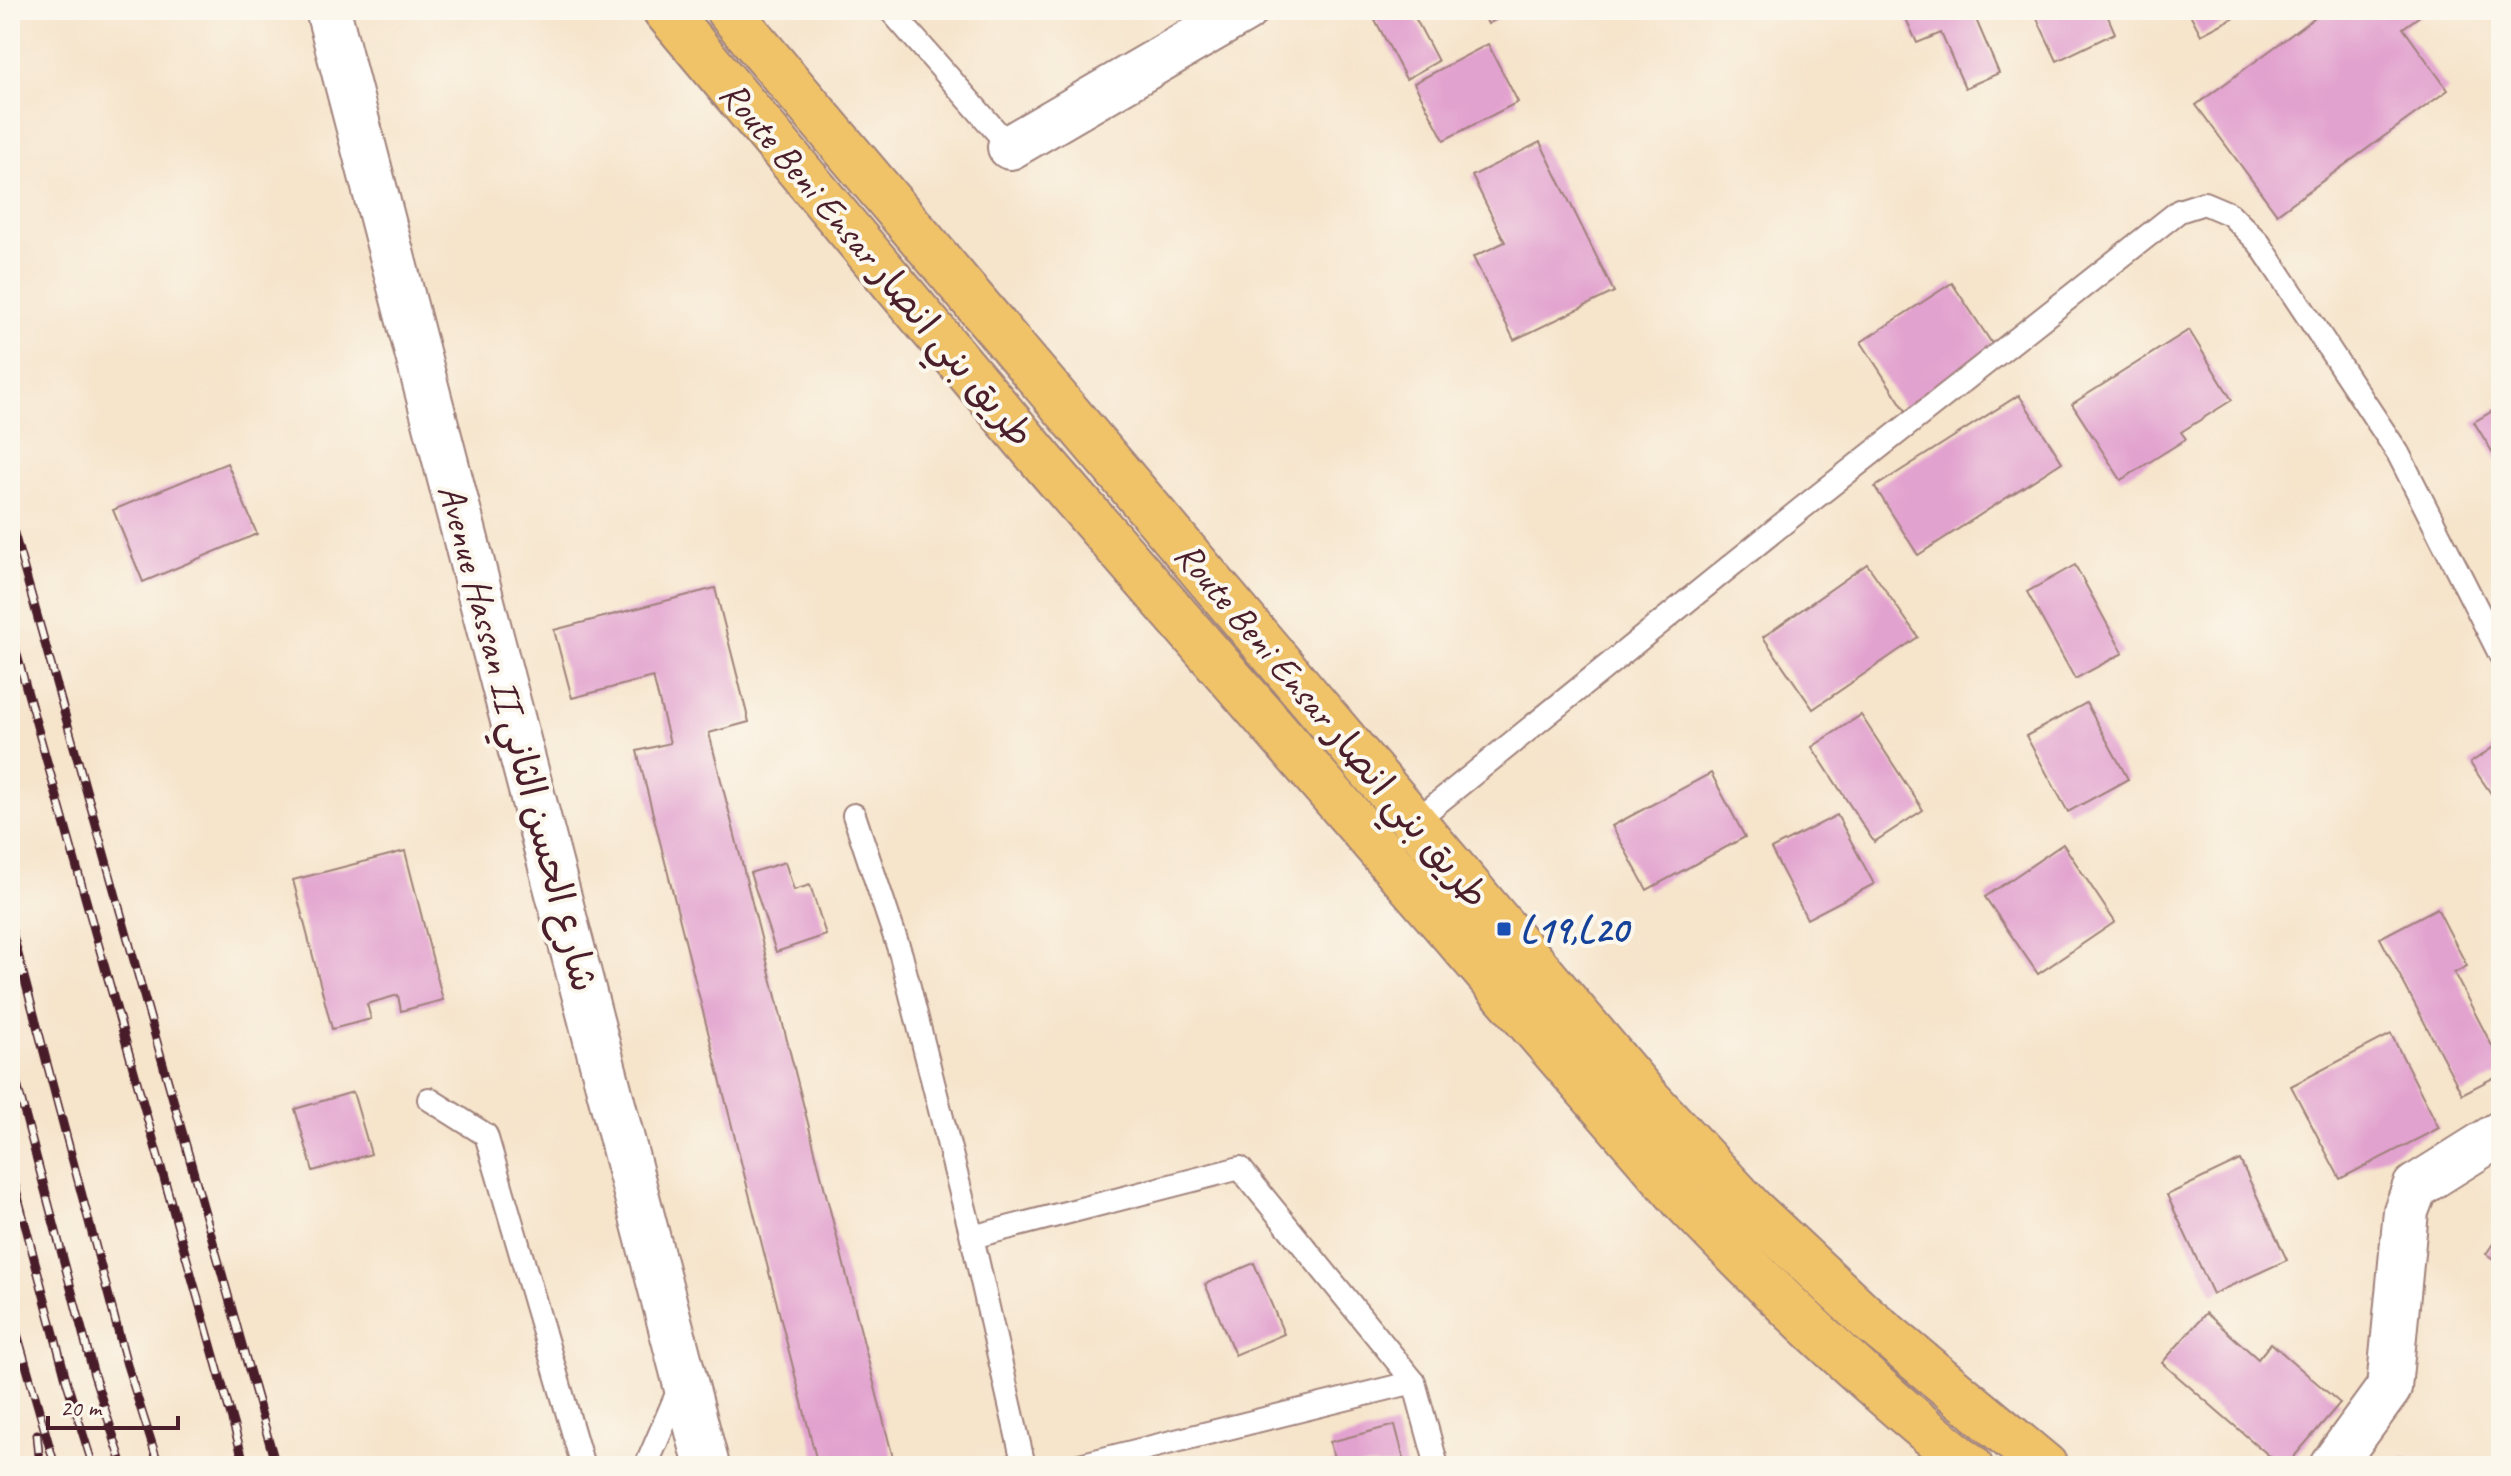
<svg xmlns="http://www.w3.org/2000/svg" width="2511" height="1476" font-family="Caveat,'Playpen Sans Arabic',sans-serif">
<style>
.building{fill:#e2a2cf}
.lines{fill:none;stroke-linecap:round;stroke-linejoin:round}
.service-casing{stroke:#a0827b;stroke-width:26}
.minor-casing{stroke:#a0827b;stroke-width:48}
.tertiary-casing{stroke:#a0827b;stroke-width:48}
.trunk-casing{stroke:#a0827b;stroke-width:48}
.service{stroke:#fff;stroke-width:22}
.minor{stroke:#fff;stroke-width:44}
.tertiary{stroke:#fff;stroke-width:44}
.trunk{stroke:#f1c369;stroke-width:44}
.rail-casing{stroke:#4a1f2b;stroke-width:9}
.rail{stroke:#fbf7ec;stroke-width:6;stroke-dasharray:18;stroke-linecap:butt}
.transit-dot{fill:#1a4fb4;stroke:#fbf7ec;stroke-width:3}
.labels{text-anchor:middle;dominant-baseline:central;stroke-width:8;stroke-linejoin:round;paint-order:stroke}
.street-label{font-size:38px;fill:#4a1f2b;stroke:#fbf7ec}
.transit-label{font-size:38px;font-weight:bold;fill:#164399;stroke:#fbf7ec;text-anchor:start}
</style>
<rect width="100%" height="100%" fill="#fbf7ec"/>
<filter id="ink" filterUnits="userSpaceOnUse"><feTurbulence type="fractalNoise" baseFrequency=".0125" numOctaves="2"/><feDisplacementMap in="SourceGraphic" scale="16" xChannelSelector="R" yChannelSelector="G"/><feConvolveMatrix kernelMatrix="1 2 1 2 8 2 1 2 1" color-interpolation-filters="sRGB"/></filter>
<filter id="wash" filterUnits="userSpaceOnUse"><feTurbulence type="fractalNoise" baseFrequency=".006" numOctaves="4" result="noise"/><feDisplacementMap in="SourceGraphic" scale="32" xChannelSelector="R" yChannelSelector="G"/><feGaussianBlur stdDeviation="1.8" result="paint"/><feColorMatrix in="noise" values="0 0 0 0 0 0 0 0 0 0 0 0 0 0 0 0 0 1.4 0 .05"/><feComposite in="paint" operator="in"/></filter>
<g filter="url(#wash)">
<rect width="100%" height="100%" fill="#f6e4cb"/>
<g id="blocks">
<g class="building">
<path d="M1370 10H1411L1438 61 1406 79Z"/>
<path d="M1481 10H1499L1502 16 1488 24Z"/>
<path d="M1902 10H1972L1999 73 1965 88 1941 33 1917 43Z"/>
<path d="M2033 10H2105L2115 33 2057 61Z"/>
<path d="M2188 10H2248L2201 35Z"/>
<path d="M2325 10H2428L2403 28 2448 90 2277 214 2196 105Z"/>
<path d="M1488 44 1518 102 1444 140 1414 83Z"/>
<path d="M1540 142 1614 292 1514 340 1473 257 1505 242 1472 176Z"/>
<path d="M1952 283 1997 351 1906 411 1861 342Z"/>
<path d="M2189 330 2232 400 2181 432 2186 439 2121 480 2072 404Z"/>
<path d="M2019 395 2062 462 1918 555 1875 487Z"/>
<path d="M2501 406V466L2474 422Z"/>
<path d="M227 463 257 534 143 582 113 510Z"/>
<path d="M1867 564 1918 637 1813 709 1763 637Z"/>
<path d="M2075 565 2123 653 2075 679 2027 592Z"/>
<path d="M715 588 749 722 709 733 895 1466H818L637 751 670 743 653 677 572 698 554 630Z"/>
<path d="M2086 703 2128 779 2068 812 2026 736Z"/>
<path d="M1861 715 1923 810 1874 842 1812 747Z"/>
<path d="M2501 742V808L2470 763Z"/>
<path d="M1711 773 1745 837 1647 890 1612 826Z"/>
<path d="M1837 815 1874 884 1807 919 1771 849Z"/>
<path d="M2063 844 2115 922 2038 974 1985 897Z"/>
<path d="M405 851 443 1000 401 1011 398 995 367 1004 371 1019 332 1029 293 880Z"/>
<path d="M785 862 794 890 810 885 826 935 776 952 750 873Z"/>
<path d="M2437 908 2467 966 2454 973 2501 1063V1074L2462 1094 2380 938Z"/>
<path d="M2391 1034 2439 1128 2340 1179 2291 1086Z"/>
<path d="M353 1092 371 1154 313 1171 295 1109Z"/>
<path d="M2240 1160 2287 1260 2213 1294 2167 1195Z"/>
<path d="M2501 1232V1264L2486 1254Z"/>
<path d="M1254 1263 1284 1334 1235 1355 1205 1284Z"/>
<path d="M2206 1313 2258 1359 2271 1343 2340 1403 2286 1466H2281L2162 1363Z"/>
<path d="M1395 1425 1406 1466H1326L1335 1462 1330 1442Z"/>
<path d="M2404 1456 2418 1466H2396Z"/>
</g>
</g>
</g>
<g filter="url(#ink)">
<use href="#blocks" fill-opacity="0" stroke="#a0827b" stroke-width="2"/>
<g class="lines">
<g class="service-casing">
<g id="service">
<path d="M890 10 1010 147"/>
<path d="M854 815 901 955 972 1237 1024 1466"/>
<path d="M1414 822 1801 509 2179 211 2204 203 2230 214 2259 243 2398 453 2501 656"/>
<path d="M429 1099 486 1135 583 1466"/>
<path d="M972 1237 1240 1168 1414 1382 1437 1466"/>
<path d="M646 1466 682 1382"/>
<path d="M1075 1466 1414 1382"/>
</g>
</g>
<g class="minor-casing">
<g id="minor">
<path d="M1010 147 1245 10"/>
<path d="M2332 1466 2389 1388 2406 1211 2415 1187 2501 1133"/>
</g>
</g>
<g class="tertiary-casing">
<path id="tertiary" d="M328 10 707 1466"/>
</g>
<g class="trunk-casing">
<g id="trunk">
<path d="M665 10 1045 464 1684 1201C1774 1295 1868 1385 1970 1466"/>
<path d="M728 10 1645 1095 1752 1210 1867 1318 2045 1466"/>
</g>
</g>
<use href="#service" class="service"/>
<use href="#minor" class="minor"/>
<use href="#tertiary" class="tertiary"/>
<use href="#trunk" class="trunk"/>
<g class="rail-casing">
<g id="rail">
<path d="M10 519 276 1466"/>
<path d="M10 630 245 1466"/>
<path d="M10 924 127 1365 159 1466"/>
<path d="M10 1058 94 1375 123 1466"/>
<path d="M10 1167 67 1383 93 1466"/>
<path d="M10 1309 55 1466"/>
<path d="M37 1434 40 1466"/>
</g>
</g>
<use href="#rail" class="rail"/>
</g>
</g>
<rect class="transit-dot" x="1496" y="921" width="16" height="16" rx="4"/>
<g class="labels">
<g class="street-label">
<text transform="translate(877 264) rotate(50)">Route Beni Ensar طريق بني انصار</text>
<text transform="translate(1332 725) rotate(50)">Route Beni Ensar طريق بني انصار</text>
<text transform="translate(518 738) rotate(75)">Avenue Hassan II شارع الحسن الثاني</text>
</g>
<g class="transit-label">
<text x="1520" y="929">L19,L20</text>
</g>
</g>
<rect width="2511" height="1476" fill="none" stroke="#fbf7ec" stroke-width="40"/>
<path d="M48 1416v12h130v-12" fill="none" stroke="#4a1f2b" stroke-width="4"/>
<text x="60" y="1416" font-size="24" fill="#4a1f2b" stroke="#fbf7ec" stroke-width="6" paint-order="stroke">20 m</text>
</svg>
